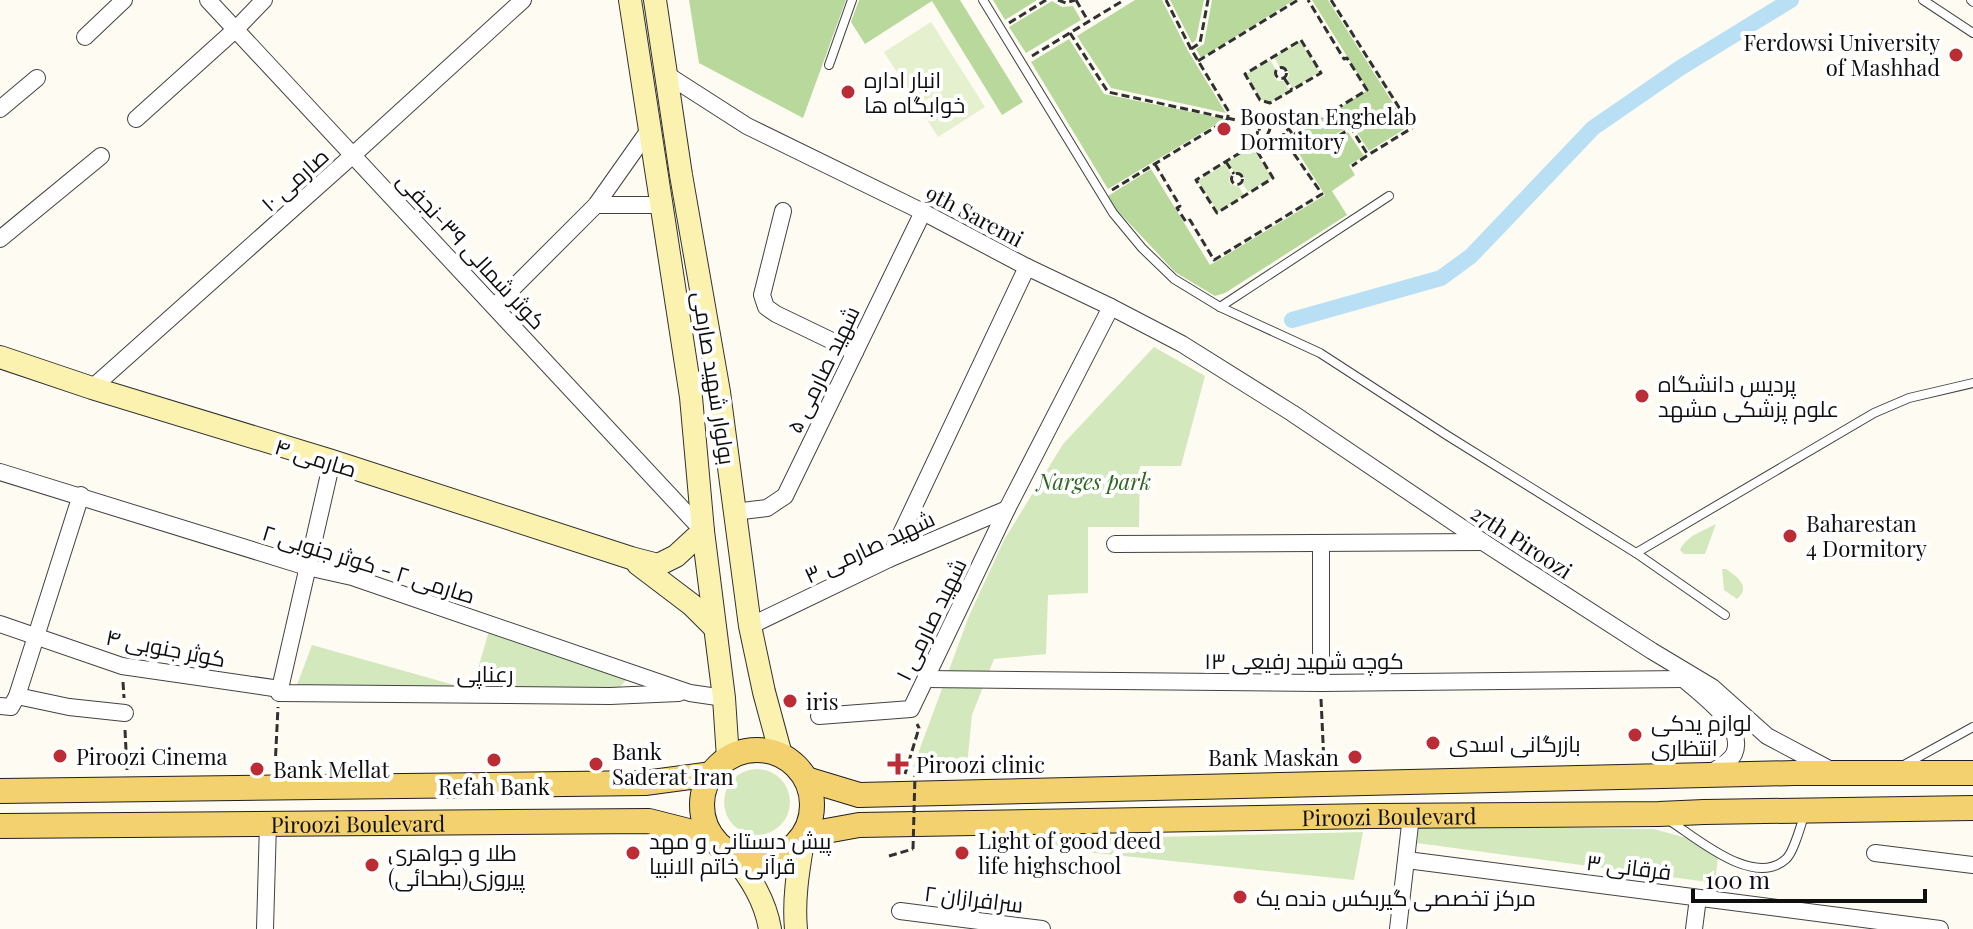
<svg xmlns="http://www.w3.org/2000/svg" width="1973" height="929" font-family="'Playfair Display',Cairo,serif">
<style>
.green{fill:#d4e8bd}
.forest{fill:#b8d89c}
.pitch{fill:#e5f0ce}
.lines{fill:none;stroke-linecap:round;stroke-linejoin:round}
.canal{stroke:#b9dff4;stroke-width:16}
.lane-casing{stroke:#424242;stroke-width:10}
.street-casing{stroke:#424242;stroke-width:18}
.secondary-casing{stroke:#313131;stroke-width:24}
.primary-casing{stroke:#202020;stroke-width:26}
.path{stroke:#313131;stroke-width:3;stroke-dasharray:8 4;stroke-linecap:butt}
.lane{stroke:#fff;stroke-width:8}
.street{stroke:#fff;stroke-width:16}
.secondary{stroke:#fbf2b0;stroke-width:22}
.primary{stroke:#f3d16e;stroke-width:24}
.path-bridge{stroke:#313131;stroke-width:3;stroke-dasharray:8 4;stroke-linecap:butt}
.poi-dot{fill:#bb2c35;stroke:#fff;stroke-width:3}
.labels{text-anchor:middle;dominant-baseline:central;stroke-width:8;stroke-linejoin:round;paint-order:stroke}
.poi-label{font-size:22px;fill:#0f0f0f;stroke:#fff;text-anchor:start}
.street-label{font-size:22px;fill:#0f0f0f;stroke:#fff}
.park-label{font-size:22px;font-style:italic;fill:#306521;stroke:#fff}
</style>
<rect width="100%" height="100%" fill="#fefcf2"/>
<g class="green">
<path d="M1300 41 1319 72 1293 89 1287 79 1289 75 1287 69 1279 66 1274 57Z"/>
<path d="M1270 60 1275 68 1274 77 1278 81H1284L1289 91 1271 102 1261 100 1246 74Z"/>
<path d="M1247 150 1256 153 1272 178 1248 192 1243 184C1247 177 1242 171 1234 172L1228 162Z"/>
<path d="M1225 164 1231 174 1229 180 1230 184 1239 187 1244 195 1218 212 1198 181Z"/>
<path d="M1154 347 1205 376 1181 466H1140L1139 527H1088V593L1048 595 1046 654 994 659 972 715 967 766 913 767 969 616 1004 540 1063 444Z"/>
<path d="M1716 524 1705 554H1684L1680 550C1686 536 1703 531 1716 524Z"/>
<path d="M1722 569H1726C1738 577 1751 587 1737 599L1724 590Z"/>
<path d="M489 631 629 677 617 690 472 689Z"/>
<path d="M312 645 465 688 295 690Z"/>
<circle cx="757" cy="802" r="33"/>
<path d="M1419 826 1654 829 1719 847 1715 883 1417 843Z"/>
<path d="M1363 832 1354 880 979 841Z"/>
</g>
<g class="forest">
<path d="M689 0H846L803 118 699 63Z"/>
<path d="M859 0H960L1023 102 1002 115 932 1 865 44 851 22Z"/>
<path d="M993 0H1037L1005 20Z"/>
<path d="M1135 0H1162L1188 51 1226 113 1111 88 1077 36Z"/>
<path d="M1170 0H1204L1196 40 1192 43Z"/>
<path d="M1212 0H1294L1201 58 1196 49 1204 44Z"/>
<path d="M1312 0H1328L1408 127 1369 151 1352 125 1329 138 1299 133 1368 90Z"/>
<path d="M1052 1 1062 7 1073 6 1081 20 1026 53 1009 27Z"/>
<path d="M1069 39 1104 94 1225 119 1108 189 1031 62Z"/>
<path d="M1348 132 1364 156 1349 165 1355 175 1332 191 1347 215 1225 293 1215 296 1175 272 1116 209 1108 196 1151 169 1210 265 1325 195 1289 138 1292 137 1330 144Z"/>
</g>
<path class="pitch" d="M931 22 985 107 938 137 884 52Z"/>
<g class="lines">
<path class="canal" d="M1292 320 1441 278 1471 256 1593 128 1680 68 1791 0"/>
<g class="lane-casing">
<g id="lane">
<path d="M983 0 1113 213 1142 248 1174 279 1220 307 1320 353 1448 436 1636 553 1874 413 1909 398 1973 383"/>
<path d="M1923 0 1973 33"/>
<path d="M1971 0 1973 2"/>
<path d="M829 65 852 0"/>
<path d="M1220 307 1389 196"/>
<path d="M1636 553 1725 615"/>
<path d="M1904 765 1973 727"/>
<path d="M1670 821C1698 839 1754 888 1786 859 1794 852 1801 824 1805 813"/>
</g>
</g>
<g class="street-casing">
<g id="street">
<path d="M208 0 703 531"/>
<path d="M85 37 124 0"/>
<path d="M666 74 747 126 923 212 1027 267 1111 307 1182 344 1292 413 1483 542 1652 651 1712 687 1767 736 1833 771"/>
<path d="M0 109 37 78"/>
<path d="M136 119 236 29 264 0"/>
<path d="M596 205H660"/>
<path d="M783 211 762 295 766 307 776 314 855 352"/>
<path d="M0 239 101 156"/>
<path d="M495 306 596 205 649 130"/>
<path d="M92 388 353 155 523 0"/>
<path d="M332 461 279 693 610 696 679 693"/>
<path d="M0 472 307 567 352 577 690 693 724 698"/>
<path d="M734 512 767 508 785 496 923 212"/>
<path d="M1321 543V683"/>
<path d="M1115 544 1483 542"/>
<path d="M889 559 1027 267"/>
<path d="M0 624 122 666 280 689"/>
<path d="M750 626 889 559 1007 509"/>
<path d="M1680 676C1698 693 1747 725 1734 754 1729 763 1718 768 1710 773"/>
<path d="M926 679 1321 683 1683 679"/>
<path d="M17 696 69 707 125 713"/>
<path d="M0 706 11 707 17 696 81 495"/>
<path d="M819 716 911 709 1007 509 1111 307"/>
<path d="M1875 853 1973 865"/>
<path d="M1407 860 1940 929"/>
<path d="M900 911 1042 929"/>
<path d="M265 929 268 823"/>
<path d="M1398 929 1411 816"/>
<path d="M1694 929 1698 898"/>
</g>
</g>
<g class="secondary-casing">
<g id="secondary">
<path d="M630 0 691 397 703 531 724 698 728 758"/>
<path d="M655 0 681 175 719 392 750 626 764 692 781 755"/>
<path d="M0 357 92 388 332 461 631 558 658 565 676 556 703 531"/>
<path d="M638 564 692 605 715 628"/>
<path d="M733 855C751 879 765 900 770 929"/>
<path d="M796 929C793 897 799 866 804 835"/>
</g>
</g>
<g class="primary-casing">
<g id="primary">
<circle cx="757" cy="805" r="55"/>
<path d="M806 779 859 795 1795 773H1973"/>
<path d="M0 791 645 783 712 774"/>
<path id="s1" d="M0 826 649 821 712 837"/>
<path id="s2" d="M804 835 859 825 1373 816 1659 814 1704 812 1973 808"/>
</g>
</g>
<g class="path">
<path d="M1058 0 1066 3 1075 0"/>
<path d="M1076 0 1088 21"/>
<path d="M1331 0 1412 128 1368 155"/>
<path d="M1009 23 1046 0"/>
<path d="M1070 33 1108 92 1236 120"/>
<path d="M1301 40 1321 73 1270 103 1260 100 1245 74Z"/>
<path d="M1191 49 1200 43 1208 0"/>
<path d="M1032 56 1124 0"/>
<path d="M1198 61 1298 0"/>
<circle cx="1281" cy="73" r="5.5"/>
<path d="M1284 78 1292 90"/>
<circle cx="1258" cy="127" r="12"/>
<path d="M1293 135 1329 142 1351 128 1368 155 1352 166"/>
<path d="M1256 139 1258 130 1256 126 1259 124 1262 128 1258 130"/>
<path d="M1246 149 1257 151 1273 178 1217 213 1196 180Z"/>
<path d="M1226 162 1234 174"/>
<path d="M1155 164 1180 206 1177 208 1186 222 1190 220 1214 260 1322 194 1283 138 1284 132 1289 129 1293 135 1367 90 1347 58 1344 59 1308 0"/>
<circle cx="1237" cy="179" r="5.5"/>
<path d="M1112 190 1227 120 1229 112 1191 49 1166 0"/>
<path d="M123 682 124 698"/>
<path d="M1321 699 1324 763"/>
<path d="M125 730 127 770"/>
<path d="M275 768 278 707"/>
<path d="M905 774 919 728 917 724"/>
<path d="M889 856 913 849"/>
</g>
<use href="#lane" class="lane"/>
<use href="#street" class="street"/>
<use href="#secondary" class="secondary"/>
<use href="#primary" class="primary"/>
<path class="path-bridge" d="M913 849 915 775"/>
</g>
<g class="poi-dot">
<circle cx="1956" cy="55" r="8"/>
<circle cx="848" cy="92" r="8"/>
<circle cx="1224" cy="129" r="8"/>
<circle cx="1642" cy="396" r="8"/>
<circle cx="1790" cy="536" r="8"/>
<circle cx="790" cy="701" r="8"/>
<circle cx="1635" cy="735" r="8"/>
<circle cx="1433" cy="743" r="8"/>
<circle cx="60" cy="756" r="8"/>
<circle cx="1355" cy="757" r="8"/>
<circle cx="494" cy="760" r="8"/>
<circle cx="596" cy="764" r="8"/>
<path d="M894 752h8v8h8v8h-8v8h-8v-8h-8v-8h8z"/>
<circle cx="257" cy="769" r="8"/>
<circle cx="633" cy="853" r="8"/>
<circle cx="962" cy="853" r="8"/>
<circle cx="372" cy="865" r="8"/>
<circle cx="1240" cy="897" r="8"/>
</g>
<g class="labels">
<g class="poi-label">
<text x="1940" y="42" text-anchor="end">Ferdowsi University<tspan x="1940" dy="25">of Mashhad</tspan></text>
<text x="864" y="79">انبار اداره<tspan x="864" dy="25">خوابگاه ها</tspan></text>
<text x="1240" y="116">Boostan Enghelab<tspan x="1240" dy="25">Dormitory</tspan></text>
<text x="1658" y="383">پردیس دانشگاه<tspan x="1658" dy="25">علوم پزشکی مشهد</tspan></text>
<text x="1806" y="523">Baharestan<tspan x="1806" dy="25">4 Dormitory</tspan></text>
<text x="806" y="701">iris</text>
<text x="1651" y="722">لوازم یدکی<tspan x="1651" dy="25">انتظاری</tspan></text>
<text x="1449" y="743">بازرگانی اسدی</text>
<text x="612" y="751">Bank<tspan x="612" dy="25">Saderat Iran</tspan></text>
<text x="76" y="756">Piroozi Cinema</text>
<text x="1339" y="757" text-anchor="end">Bank Maskan</text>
<text x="916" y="764">Piroozi clinic</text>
<text x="273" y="769">Bank Mellat</text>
<text x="494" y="786" text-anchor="middle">Refah Bank</text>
<text x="649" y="840">پیش دبستانی و مهد<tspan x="649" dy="25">قرآنی خاتم الانبیا</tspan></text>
<text x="978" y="840">Light of good deed<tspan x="978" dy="25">life highschool</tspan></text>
<text x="388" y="852">طلا و جواهری<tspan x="388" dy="25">پیروزی(بطحائی)</tspan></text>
<text x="1256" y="897">مرکز تخصصی گیربکس دنده یک</text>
</g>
<g class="street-label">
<text transform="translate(294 179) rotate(-42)">صارمی ۱۰</text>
<text transform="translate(975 215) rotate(28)">9th Saremi</text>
<text transform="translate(472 250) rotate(47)">کوثر شمالی ۳۹-نجفی</text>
<text transform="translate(822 369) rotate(-64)">شهید صارمی ۵</text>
<text transform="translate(715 378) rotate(81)">بولوار شهید صارمی</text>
<text transform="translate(316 457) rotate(17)">صارمی ۴</text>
<text transform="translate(1522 541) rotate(33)">27th Piroozi</text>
<text transform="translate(869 546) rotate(-25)">شهید صارمی ۳</text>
<text transform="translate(369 563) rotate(17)">صارمی ۲ - کوثر جنوبی ۲</text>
<text transform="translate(930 619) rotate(-64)">شهید صارمی ۱</text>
<text transform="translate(166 647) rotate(11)">کوثر جنوبی ۴</text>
<text x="1304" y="660">کوچه شهید رفیعی ۱۳</text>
<text x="485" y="673">رعناپی</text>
<text stroke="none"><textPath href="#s2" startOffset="586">Piroozi Boulevard</textPath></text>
<text stroke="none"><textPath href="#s1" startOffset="358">Piroozi Boulevard</textPath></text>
<text transform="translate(1629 866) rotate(7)">فرقانی ۳</text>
<text transform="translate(974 898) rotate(7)">سرافرازان ۲</text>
</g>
<g class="park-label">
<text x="1094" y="481">Narges park</text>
</g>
</g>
<path d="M1693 889v12h232v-12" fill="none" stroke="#0f0f0f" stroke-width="4"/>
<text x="1705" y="889" font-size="24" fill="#0f0f0f" stroke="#ffffff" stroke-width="6" paint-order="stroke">100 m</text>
</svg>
